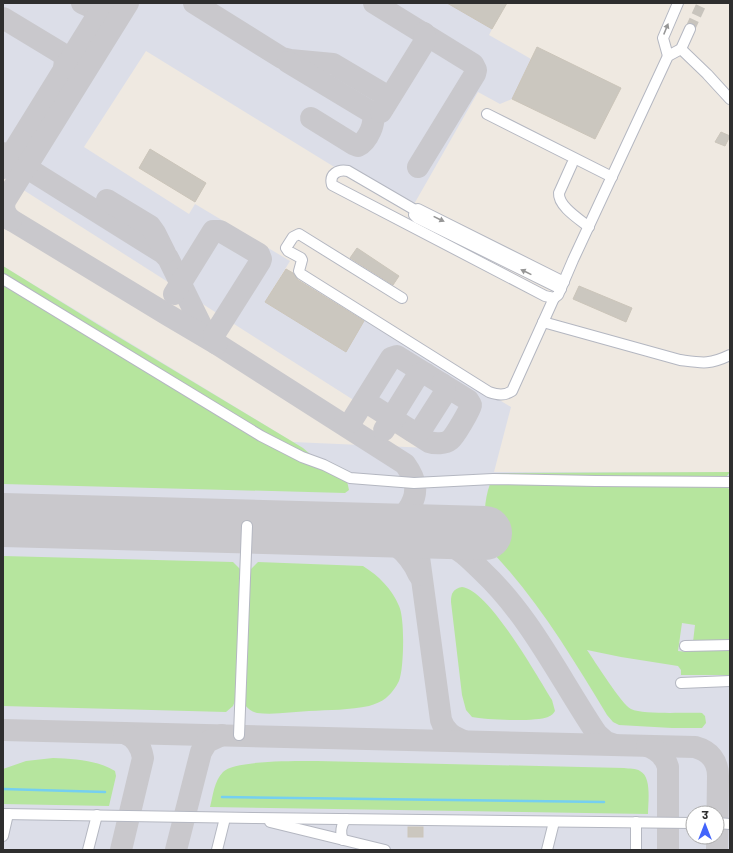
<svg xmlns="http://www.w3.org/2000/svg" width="733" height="853" font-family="Poppins,'Noto Sans Devanagari',sans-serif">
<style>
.airport{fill:#dcdee8;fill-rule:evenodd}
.green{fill:#b6e59e}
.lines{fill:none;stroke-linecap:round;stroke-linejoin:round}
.stream{stroke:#75cff0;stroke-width:2.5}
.taxiway{stroke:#c9c8cc;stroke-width:22}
.runway{stroke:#c9c8cc;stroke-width:54}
.building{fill:#cbc7bf;stroke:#cbc5ba}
.minor-tunnel{stroke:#c8c4bd;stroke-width:10;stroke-dasharray:10 5;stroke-linecap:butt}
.minor-casing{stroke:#b4b7c1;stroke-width:12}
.minor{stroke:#fff;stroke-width:10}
.oneway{fill:#969696}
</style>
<rect width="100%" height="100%" fill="#efe9e1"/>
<path class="airport" d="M3 3H447L492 29 489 35 531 59 512 99 500 104 478 92 409 213 146 51 84 147 189 214 195 204 290 261 265 302 345 351 366 318 511 407 494 472H730V850H3V266L293 442 429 448 3 177ZM693 813H717V837H693Z"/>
<g class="green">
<path d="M3 266 97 324 303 448 310 454 312 457 277 441 3 273Z"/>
<path d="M3 283 347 481 349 490 345 493 3 484Z"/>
<path d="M730 472 727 476 722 478 505 475 497 473Z"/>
<path d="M516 483 722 486 730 489V643L693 642 695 625 682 623 678 651 687 652 696 650 730 647V675H681V670L678 666 621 657 587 650C594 660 622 705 631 709 644 715 685 712 702 713L705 716 706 723 702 728H672L619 725 613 722 607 715C573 659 539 602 494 554L485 553C485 531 482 505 490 484Z"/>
<path d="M3 556 233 562 241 570 235 701 233 706 226 712 3 706Z"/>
<path d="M258 562 363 566C379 576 392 589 399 606 405 618 404 669 399 681 396 687 391 694 386 698 381 702 375 704 369 706 350 710 329 710 309 711 292 712 274 715 257 713 252 712 248 709 245 705L250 570Z"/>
<path d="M462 587C489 590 537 676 552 700L555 711C553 714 552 715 548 717 535 722 487 720 472 717L466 710 462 695 451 602C451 593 453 589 462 587Z"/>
<path d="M53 758C74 759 97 760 115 771L116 776 109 806 3 804V769L26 761Z"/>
<path d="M317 761 624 768C629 769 636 768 640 771 652 777 648 802 648 814L210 807C213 796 214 781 223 772 234 760 299 761 317 761Z"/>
</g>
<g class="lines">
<g class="stream">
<path d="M3 789 105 792"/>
<path d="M222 797 604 802"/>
</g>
<g class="taxiway">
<path d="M82 3 93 8 103 6"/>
<path d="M194 3 282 58 290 60 333 64 382 93 385 99 383 108 378 112H371"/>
<path d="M374 3 473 64 476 70 475 74 418 167"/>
<path d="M3 18 61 53 65 59 64 69"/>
<path d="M288 62 371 112C378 121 367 142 358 146L353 144 311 118"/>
<path d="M381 112 425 41V36L424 33"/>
<path d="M3 153 163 253 168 258 205 333 210 339"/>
<path d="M3 168 102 8 112 3"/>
<path d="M107 200 150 226 155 233 165 253"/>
<path d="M3 215 168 315 217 344 405 464C410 471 414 478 415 486 417 502 403 520 389 525 380 529 371 529 361 530"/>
<path d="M11 220C5 214 3 209 5 201L128 3"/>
<path d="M174 294 213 231H220L259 254 261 259 260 262 214 335 217 344"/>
<path d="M344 424 351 422 391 358 397 356 468 400 471 405C470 410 455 436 450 440 445 444 435 444 429 442L371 405H364L361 407"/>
<path d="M384 430 418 375 422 373 426 374"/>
<path d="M412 431 417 432 421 430 444 394 445 389 442 384"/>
<path d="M416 520 419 557 441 720C445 732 453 737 464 741"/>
<path d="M362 531C388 536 408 550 419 575"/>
<path d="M405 531C418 534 431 536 443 541 459 548 470 559 482 571 531 617 560 679 597 734L606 742 615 745"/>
<path d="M3 730 695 747C710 751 718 761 718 776L717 850"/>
<path d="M647 746C658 750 665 756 668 767V850"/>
<path d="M121 850 143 758C141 746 135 737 124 733"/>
<path d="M176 850 201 752 207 742 222 735"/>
</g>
<path class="runway" d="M3 520 485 533"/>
</g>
<g class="building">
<path d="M447 3H507L492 29Z"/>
<path d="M537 47 621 88 595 139 512 99Z"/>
<path d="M721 132 730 136 725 146 715 142Z"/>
<path d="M150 149 206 183 195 202 139 168Z"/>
<path d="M357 248 399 276 393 285 350 258Z"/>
<path d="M286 269 293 273 298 280 364 321 346 352 265 302Z"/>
<path d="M579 286 632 308 626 322 573 299Z"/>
<rect x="408" y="827" width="15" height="10"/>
</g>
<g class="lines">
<path class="minor-tunnel" d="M690 29 702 3"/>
<g class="minor-casing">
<g id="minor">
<path d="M681 49 707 74 730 99"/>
<path d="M668 56 663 38 678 3"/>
<path d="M487 114 612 177"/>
<path d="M572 164 559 193C558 206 579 219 589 227"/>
<path d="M415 210 348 171C338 169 329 174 332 185L545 296 554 298 558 295 573 260 668 56 681 49 690 29"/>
<path d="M3 279 261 436 302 457 324 465 350 478 414 483 493 479 596 481 730 482"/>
<path d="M561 289 417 218 414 215 415 210 418 209 564 282"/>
<path d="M402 298 299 234 293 237 286 248 288 251 301 258 302 260 299 271 301 274 489 392C498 395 504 396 512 391L554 298"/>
<path d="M543 322 680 360C702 363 709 365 730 355"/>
<path d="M685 646 730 645"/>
<path d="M681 683 730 681"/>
<path d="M239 735 247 526"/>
<path d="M3 814 253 818 693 823"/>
<path d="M270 822 385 850"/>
<path d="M717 823 730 824"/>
<path d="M3 836 8 814"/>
<path d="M343 840C340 833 341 825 346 819"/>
<path d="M88 850 97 815"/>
<path d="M217 850 225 818"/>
<path d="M547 850 554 822"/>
<path d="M636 850V822"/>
</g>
</g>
<use href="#minor" class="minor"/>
</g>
<defs><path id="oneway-solid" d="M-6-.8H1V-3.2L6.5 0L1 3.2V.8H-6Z"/></defs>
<g class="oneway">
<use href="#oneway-solid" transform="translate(666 29) rotate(-68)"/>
<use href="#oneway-solid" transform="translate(439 219) rotate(26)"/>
<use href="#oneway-solid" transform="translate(526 272) rotate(-154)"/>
</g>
<rect width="733" height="853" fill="none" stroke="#2e2e2e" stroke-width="8"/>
<g transform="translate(705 825)"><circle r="19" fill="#ffffff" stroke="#ababab"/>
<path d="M0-3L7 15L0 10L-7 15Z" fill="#4264fb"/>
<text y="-6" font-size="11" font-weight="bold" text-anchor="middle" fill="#2e2e2e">उ</text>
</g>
</svg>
